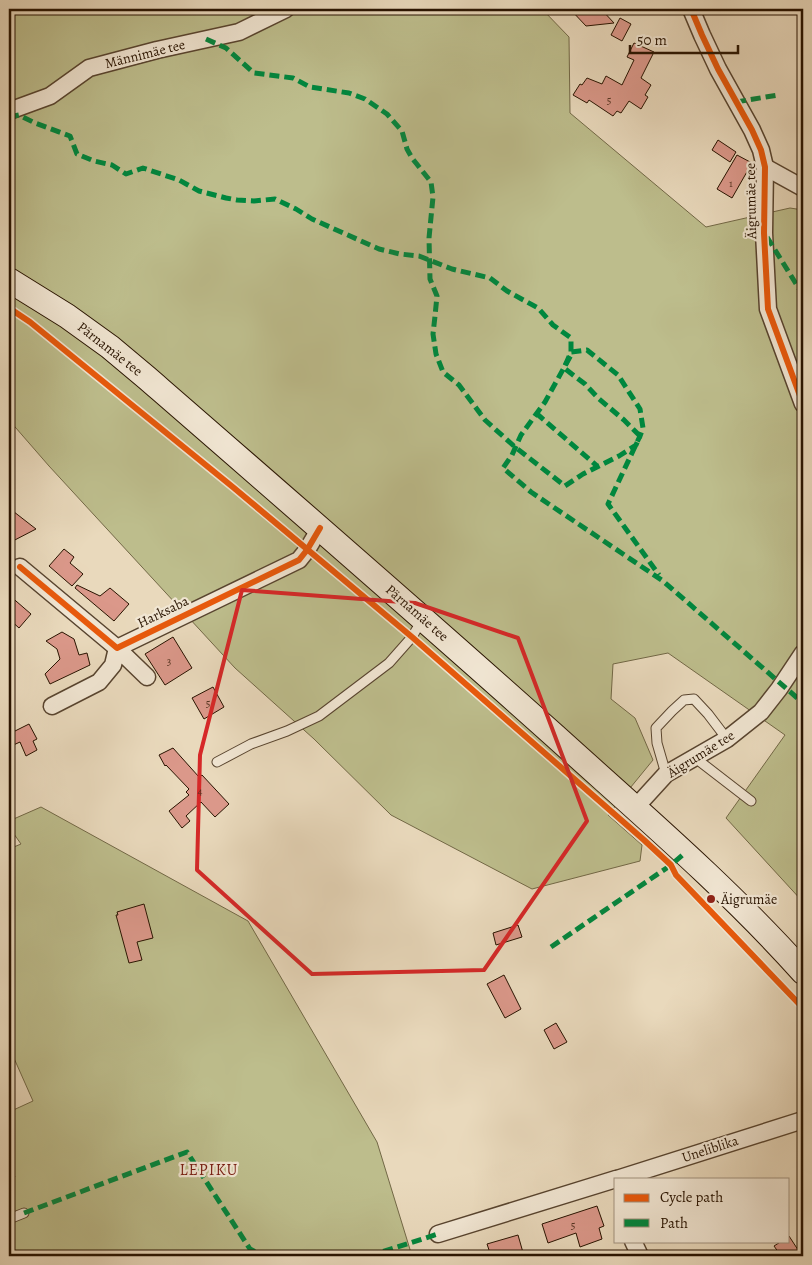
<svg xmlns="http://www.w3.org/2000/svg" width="812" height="1265" font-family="Alegreya,serif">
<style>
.green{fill:#bdbd8c;stroke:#726846}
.building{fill:#db988a;stroke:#281300}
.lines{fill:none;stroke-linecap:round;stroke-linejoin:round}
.lane-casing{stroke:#58442f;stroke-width:11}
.street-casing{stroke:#58442f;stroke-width:19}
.secondary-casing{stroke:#281300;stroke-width:26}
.lane{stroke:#f1e6d3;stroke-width:9}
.street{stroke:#f1e6d3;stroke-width:16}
.secondary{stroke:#f1e6d3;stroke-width:24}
.quiet{stroke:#00873e;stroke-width:5;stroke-dasharray:10 5;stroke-linecap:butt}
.cycleway-casing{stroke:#f1e6d3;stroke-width:9}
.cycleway{stroke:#e8590c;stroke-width:6}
.marked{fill:none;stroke:#d62828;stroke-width:4;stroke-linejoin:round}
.poi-dot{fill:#8f2418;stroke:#f1e6d3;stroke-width:2}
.labels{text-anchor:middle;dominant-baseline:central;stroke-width:4.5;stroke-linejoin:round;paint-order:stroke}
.number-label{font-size:11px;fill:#553422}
.street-label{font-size:14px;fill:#281300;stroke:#f1e6d3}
.poi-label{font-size:14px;fill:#281300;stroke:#f1e6d3;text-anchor:start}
.quarter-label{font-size:16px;letter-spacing:1px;fill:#7a1f14;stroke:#f1e6d3}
</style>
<rect width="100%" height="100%" fill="#e9d9bc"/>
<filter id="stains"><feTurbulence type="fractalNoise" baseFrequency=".004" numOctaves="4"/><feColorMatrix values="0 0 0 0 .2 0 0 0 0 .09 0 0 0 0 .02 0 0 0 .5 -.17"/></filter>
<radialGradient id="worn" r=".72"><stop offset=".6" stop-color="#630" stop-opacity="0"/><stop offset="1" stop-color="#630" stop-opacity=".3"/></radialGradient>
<g class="green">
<path d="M9 9H542L569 37 570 113 706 227 790 208 803 210V902L726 818 785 735 668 653 613 664 611 699 635 718 653 760 608 815 642 845 640 861 532 889 391 815 314 739 235 668 49 466 9 420Z"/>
<path d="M41 807 248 921 377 1142 412 1256H9V1180L15 1177 9 1159V1112L33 1101 9 1047V849L21 844 9 827V821Z"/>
</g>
<g class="building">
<path d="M570 9H601L614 23 586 26Z"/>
<path d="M620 18 631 24 622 41 611 35Z"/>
<path d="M634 43 654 52 641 78 651 85 645 95 648 97 641 109 629 101 621 113 617 111 613 116 589 100 587 103 573 95 580 84 582 85 587 78 602 84 606 76 622 85 634 60 627 57Z"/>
<path d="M718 140 736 152 730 162 712 150Z"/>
<path d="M737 155 752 163 732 198 717 189Z"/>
<path d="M9 508 36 529 9 543Z"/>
<path d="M64 549 74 557 70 563 83 574 72 586 49 566Z"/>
<path d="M77 585 100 596 110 588 129 604 114 621 75 588Z"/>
<path d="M9 595 31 614 19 628 9 619Z"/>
<path d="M62 632 74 639 79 655 87 653 90 665 50 684 45 674 60 659 57 649 46 641Z"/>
<path d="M173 637 192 668 165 685 145 654Z"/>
<path d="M213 687 224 707 204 719 192 698Z"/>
<path d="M29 724 37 739 33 741 37 750 26 756 20 742 9 747V734Z"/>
<path d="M173 748 199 777 202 775 229 804 215 817 201 802 186 816 190 821 182 828 169 811 189 795 186 792 189 789 166 765 165 766 159 755Z"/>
<path d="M144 904 153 938 137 942 142 960 129 963 116 915H118L117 912Z"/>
<path d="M518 925 522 937 496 945 493 933Z"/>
<path d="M504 975 521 1009 505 1018 487 984Z"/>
<path d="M556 1023 567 1042 554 1049 544 1030Z"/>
<path d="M597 1206 604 1226 599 1228 602 1239 580 1247 576 1233 548 1243 542 1224Z"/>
<path d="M518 1235 524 1256H491L487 1244Z"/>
<path d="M789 1236 802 1256H781L774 1246 782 1241H788Z"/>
</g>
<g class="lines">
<g class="lane-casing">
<g id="lane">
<path d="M694 757 751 801"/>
<path d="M217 762 251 744 287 731 319 716 389 663 412 637 422 620"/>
<path d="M666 774 657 743 656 728 672 711 684 700 694 699 708 714 727 739"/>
<path d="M9 1219 24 1213"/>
</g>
</g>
<g class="street-casing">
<g id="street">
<path d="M691 9 702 35 718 69 752 130 761 150 765 167 764 233 768 309 803 404"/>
<path d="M9 111 50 96 89 68 157 50 239 32 286 9"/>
<path d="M765 167 803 188"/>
<path d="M20 567 117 648 299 560 307 550 320 528"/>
<path d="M52 706 99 682 113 665 117 648 147 677"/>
<path d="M635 808 666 774 727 739 761 712 779 689 803 653"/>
<path d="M617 1179 803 1120"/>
<path d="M438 1234 616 1179"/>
<path d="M633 1241 640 1256"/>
</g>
</g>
<g class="secondary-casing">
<path id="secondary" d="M9 280 67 316 110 347 147 378C284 497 420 615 555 736 640 813 727 887 803 972"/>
</g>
<use href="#lane" class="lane"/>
<use href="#street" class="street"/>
<use href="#secondary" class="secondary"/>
<g class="quiet">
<path d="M206 39 226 48 254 73 293 78 310 87 349 93 365 99 387 114 402 131 407 149 412 158 431 182 433 197 429 238 430 279 437 296 435 316 433 334 436 354 443 372 459 385 485 420 515 447 565 486 583 474 619 456 636 445 640 436"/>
<path d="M736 102 778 95"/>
<path d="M9 117 19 115 35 123 70 136 77 154 94 161 112 165 126 174 143 168 179 180 199 191 226 198 237 200 254 201 275 199 296 209 312 219 379 249 400 254 419 256 452 269 490 278 507 291 538 308 553 325 571 338V355L545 402 521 435 512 455 503 468 531 492 663 581 803 703"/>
<path d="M767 237 803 295"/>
<path d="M536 413 597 466"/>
<path d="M640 436 624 420 598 398 585 384 564 368 571 352 587 350 618 375 640 409 643 428 640 436 608 504 659 575"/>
<path d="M551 947 671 865 685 853"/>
<path d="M24 1213 187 1152 250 1249 263 1256"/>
<path d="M369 1256 438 1234"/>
</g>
<g class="cycleway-casing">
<g id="cycleway">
<path d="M691 9 702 35 718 69 752 130 761 150 765 167 764 233 768 309 803 404"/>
<path d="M9 308 30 322 234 488 412 637 644 840 671 865 676 875 803 1008"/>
<path d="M20 567 117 648 299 560 307 550 320 528"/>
</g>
</g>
<use href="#cycleway" class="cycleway"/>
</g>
<path class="marked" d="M242 590 415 603 518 638 587 821 484 970 312 974 197 870 200 755Z"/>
<circle class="poi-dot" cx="711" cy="899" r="5"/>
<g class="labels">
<g class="number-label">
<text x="609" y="100">5</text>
<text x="731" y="183">1</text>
<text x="169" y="661">3</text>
<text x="208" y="703">5</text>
<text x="200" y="791">4</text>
<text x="573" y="1225">5</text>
</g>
<g class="street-label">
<text transform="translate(145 54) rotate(-14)">Männimäe tee</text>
<text transform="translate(751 201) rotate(-91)">Äigrumäe tee</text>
<text transform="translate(110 349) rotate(38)">Pärnamäe tee</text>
<text transform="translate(163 612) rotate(-26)">Harksaba</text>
<text transform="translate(417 613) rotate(41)">Pärnamäe tee</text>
<text transform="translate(701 754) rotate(-32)">Äigrumäe tee</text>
<text transform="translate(710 1149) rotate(-18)">Uneliblika</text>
</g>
<g class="poi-label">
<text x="721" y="899">Äigrumäe</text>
</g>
<g class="quarter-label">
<text x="209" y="1170">LEPIKU</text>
</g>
</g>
<rect width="812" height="1265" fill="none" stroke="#e9d9bc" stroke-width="30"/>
<rect x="10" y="10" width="792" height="1245" fill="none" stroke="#281300" stroke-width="2.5"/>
<rect x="15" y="15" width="782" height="1235" fill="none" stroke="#281300"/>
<rect x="614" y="1178" width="175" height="65" fill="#f1e6d3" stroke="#a1927f"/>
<rect x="624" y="1194" width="25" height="8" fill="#e8590c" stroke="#a1927f"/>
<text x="660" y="1202" font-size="15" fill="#281300">Cycle path</text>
<rect x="624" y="1219" width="25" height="8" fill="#00873e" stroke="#a1927f"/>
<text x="660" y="1228" font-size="15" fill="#281300">Path</text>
<path d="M630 45v8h108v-8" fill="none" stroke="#281300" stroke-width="2.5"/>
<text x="637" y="45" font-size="15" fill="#281300" stroke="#f1e6d3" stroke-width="4" paint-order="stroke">50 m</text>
<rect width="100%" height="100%" filter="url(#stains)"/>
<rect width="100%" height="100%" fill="url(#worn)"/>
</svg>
